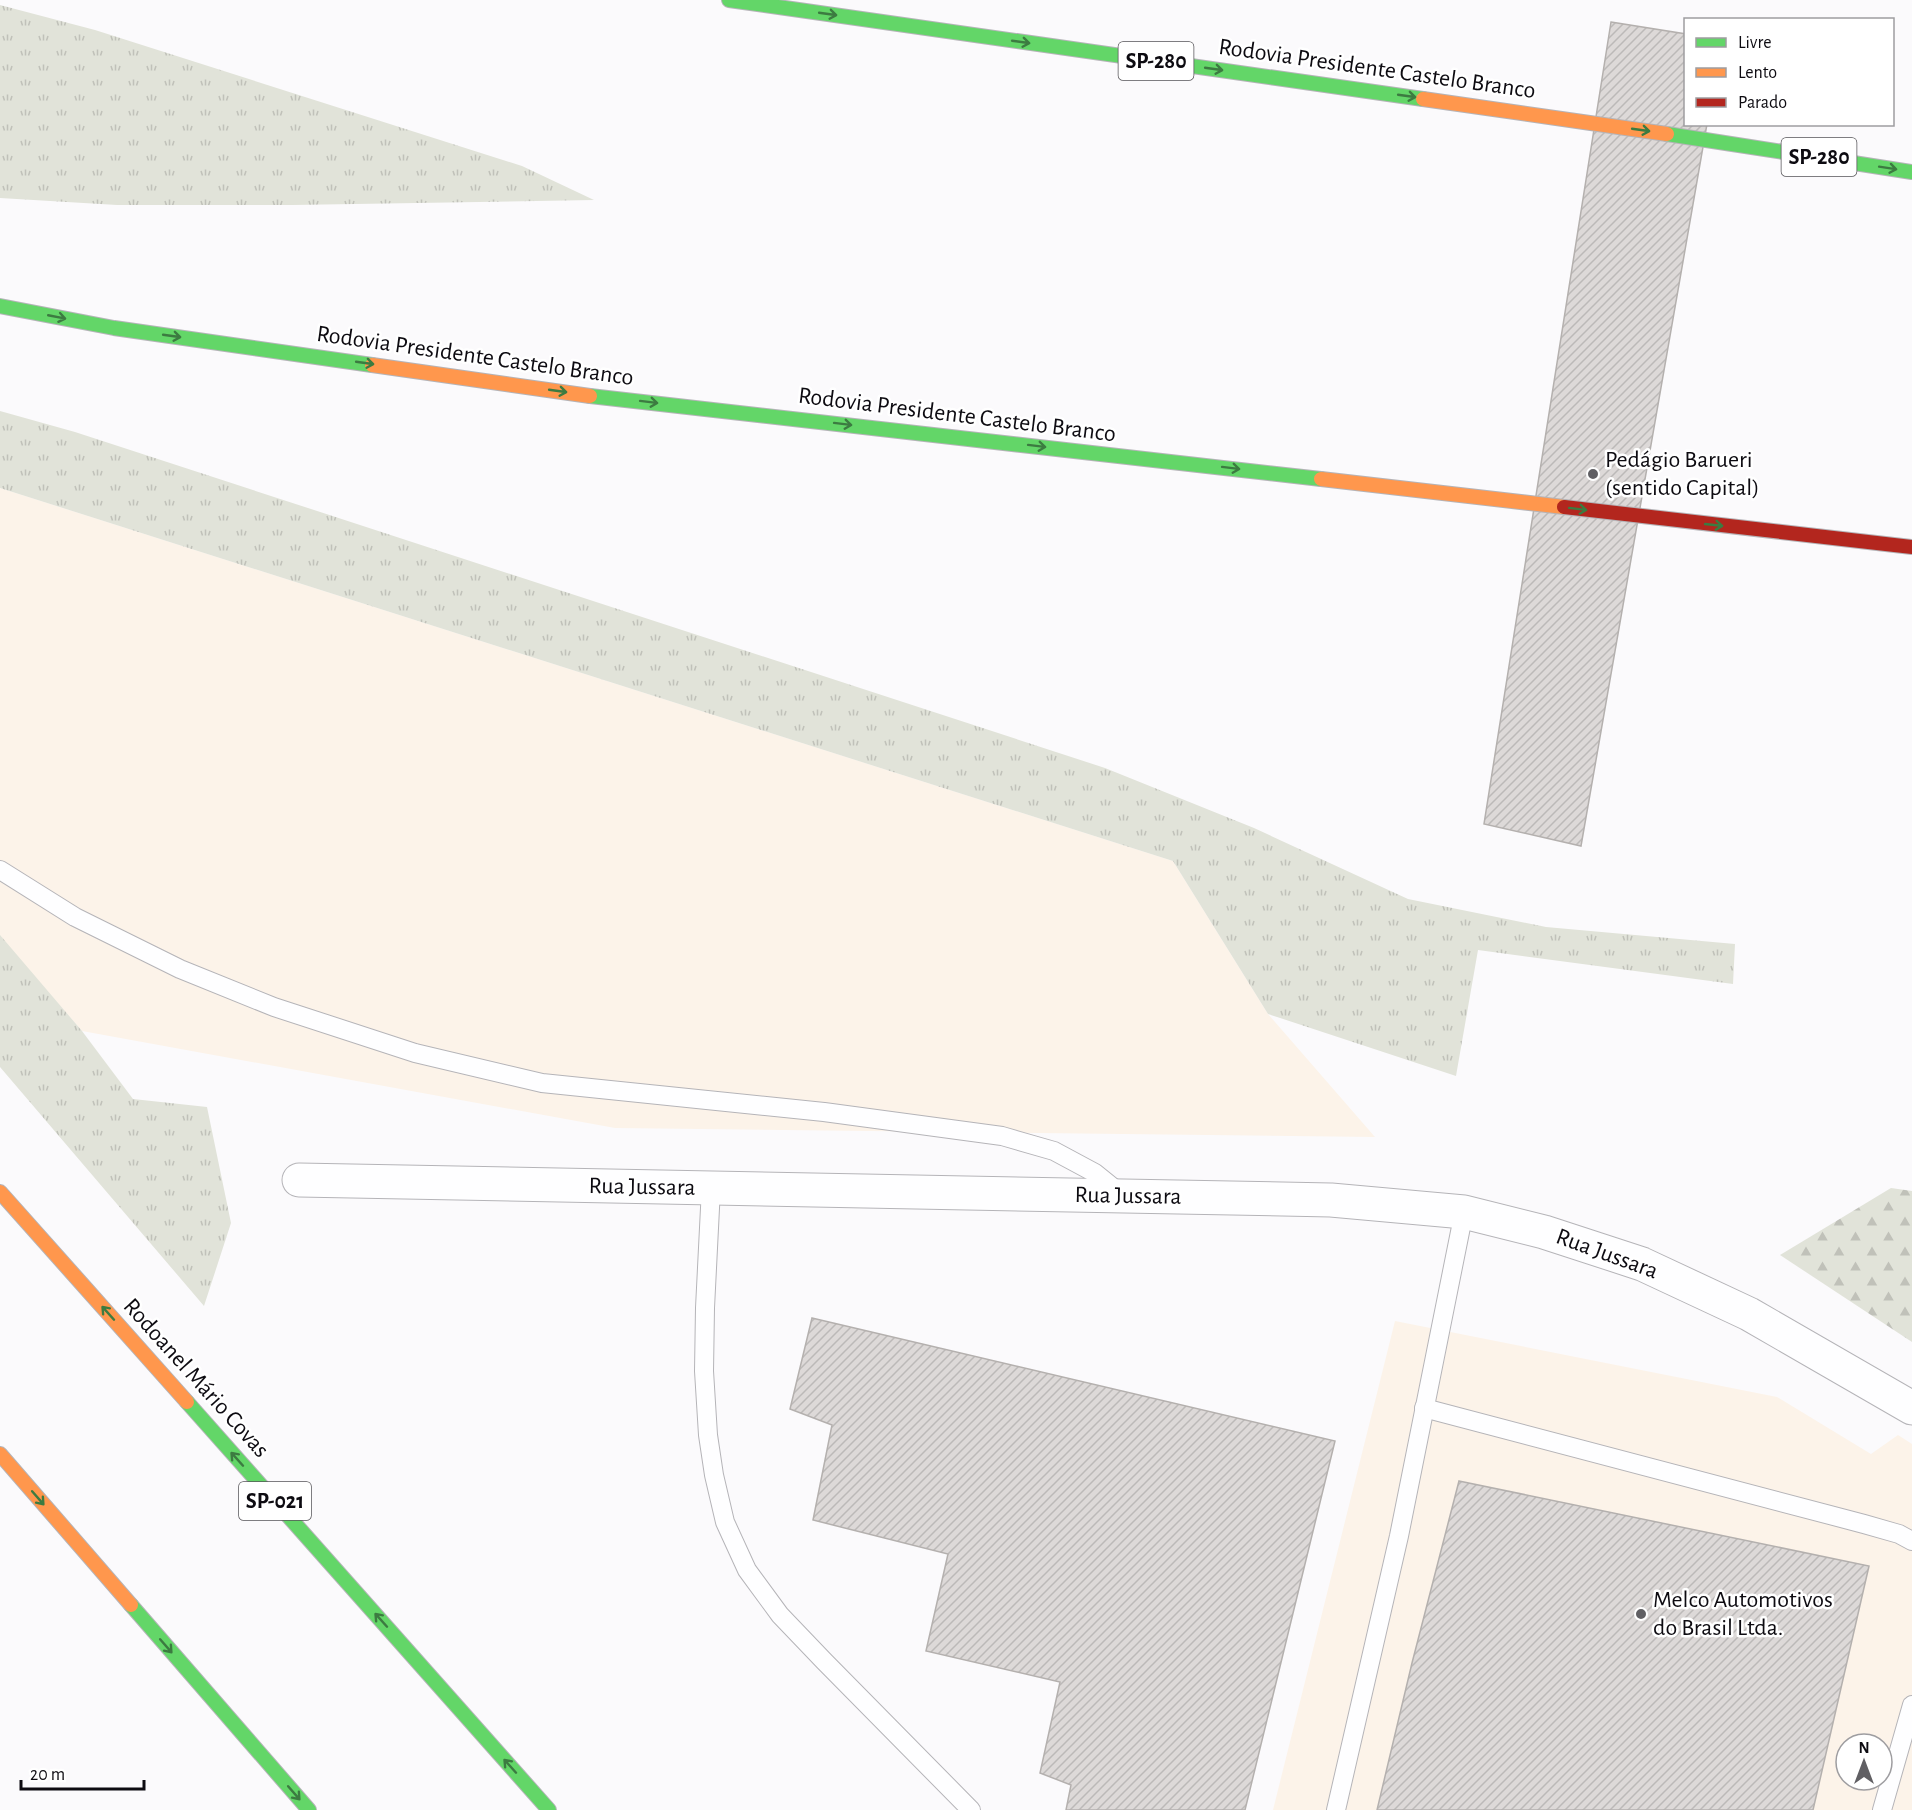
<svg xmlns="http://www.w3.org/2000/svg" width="1912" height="1810" font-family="'Alegreya Sans',sans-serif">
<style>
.industrial{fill:#fcf3e9;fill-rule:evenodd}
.forest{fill:url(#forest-firs)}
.park{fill:url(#park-tufts)}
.building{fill:url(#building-hatch);stroke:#b4b0ae;stroke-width:1.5}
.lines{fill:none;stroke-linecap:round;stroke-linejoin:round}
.lane-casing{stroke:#b5b4b8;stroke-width:20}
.street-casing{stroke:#b5b4b8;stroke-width:35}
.fast-casing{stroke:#b5b4b8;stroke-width:16}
.slow-casing{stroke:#b5b4b8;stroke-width:16}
.jam-casing{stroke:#b5b4b8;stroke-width:16}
.lane{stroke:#fefeff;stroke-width:18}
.street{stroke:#fefeff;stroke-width:33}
.fast{stroke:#63d668;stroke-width:14}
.slow{stroke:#ff974d;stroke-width:14}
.jam{stroke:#b3261e;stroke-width:14}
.oneway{stroke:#3c7b41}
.poi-dot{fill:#605f63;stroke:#fff;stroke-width:2}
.labels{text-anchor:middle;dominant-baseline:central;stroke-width:5;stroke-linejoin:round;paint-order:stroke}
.shield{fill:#fff;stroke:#565458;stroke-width:1.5}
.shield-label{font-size:22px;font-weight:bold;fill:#0d0b11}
.street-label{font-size:24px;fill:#0d0b11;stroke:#fff}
.poi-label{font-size:24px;fill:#0d0b11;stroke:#fff;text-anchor:start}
</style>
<defs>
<pattern id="forest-firs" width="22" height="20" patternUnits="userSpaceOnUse" patternTransform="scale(1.5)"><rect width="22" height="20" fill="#e1e3d9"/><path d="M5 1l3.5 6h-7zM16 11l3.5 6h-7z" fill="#c0c1b9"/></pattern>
<pattern id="park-tufts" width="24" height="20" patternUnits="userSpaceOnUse" patternTransform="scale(1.5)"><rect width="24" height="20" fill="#e1e3d9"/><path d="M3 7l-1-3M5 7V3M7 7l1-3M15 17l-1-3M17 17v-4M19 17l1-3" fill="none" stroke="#c0c1b9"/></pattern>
<pattern id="building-hatch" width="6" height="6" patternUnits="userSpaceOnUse" patternTransform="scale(1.5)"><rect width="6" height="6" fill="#ddd9d8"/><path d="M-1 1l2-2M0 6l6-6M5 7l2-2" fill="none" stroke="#bcb9b8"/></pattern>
</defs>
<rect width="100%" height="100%" fill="#fbfafc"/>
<g class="industrial">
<path d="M0 488 1173 861 1268 1014 1375 1137 615 1128 82 1031 0 937Z"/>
<path d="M1395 1321 1777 1397 1871 1454 1898 1435 1912 1444V1810H1273ZM1846 1744H1882V1780H1846Z"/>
</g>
<path class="forest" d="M1891 1188 1912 1191V1342L1780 1255Z"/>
<g class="park">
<path d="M0 5 95 30 522 166 594 200 293 205H117L0 198Z"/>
<path d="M0 411 75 432 1105 768 1254 828 1408 899 1546 927 1735 944 1733 984 1478 950 1456 1076 1268 1014 1173 861 0 488Z"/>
<path d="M0 935 82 1031 133 1099 207 1107 231 1223 204 1306 0 1067Z"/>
</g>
<g class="building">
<path d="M1611 22 1686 34V124H1707L1581 846 1484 824Z"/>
<path d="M812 1318 1335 1441 1245 1810H1066L1071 1785 1040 1773 1060 1682 926 1651 948 1554 813 1520 832 1425 790 1409Z"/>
<path d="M1459 1481 1869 1566 1813 1810H1377L1412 1663Z"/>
</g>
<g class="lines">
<g class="lane-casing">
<g id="lane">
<path d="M0 870 75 917 180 969 274 1007 415 1053 542 1083 824 1112 1002 1136 1054 1151 1095 1173 1121 1194"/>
<path d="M711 1188 705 1308 704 1371 708 1435 714 1475 725 1522 747 1570 780 1615 824 1661 971 1810"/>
<path d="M1424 1408 1864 1524 1899 1534 1912 1541"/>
<path d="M1336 1810 1399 1536 1464 1212"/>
<path d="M1882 1810 1912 1705"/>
</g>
</g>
<g class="street-casing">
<path id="street" d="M299 1180 1331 1200 1464 1212 1544 1232 1642 1264 1749 1314 1912 1408"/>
</g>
<g class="fast-casing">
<g id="fast">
<path d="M729 0 1423 99"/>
<path d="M1667 134 1912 172"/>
<path d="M0 306 114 328 372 365"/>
<path d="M590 396 1321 479"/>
<path d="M187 1402 549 1810"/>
<path d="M131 1605 309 1810"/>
</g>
</g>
<g class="slow-casing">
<g id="slow">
<path d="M1423 99 1667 134"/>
<path d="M372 365 590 396"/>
<path d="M1321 479 1564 507"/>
<path d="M0 1192 187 1402"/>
<path d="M0 1454 131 1605"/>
</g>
</g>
<g class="jam-casing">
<path id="jam" d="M1564 507 1912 547"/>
</g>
<use href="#lane" class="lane"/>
<use href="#street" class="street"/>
<use href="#fast" class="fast"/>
<use href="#slow" class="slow"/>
<use href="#jam" class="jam"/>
</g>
<defs><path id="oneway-shaft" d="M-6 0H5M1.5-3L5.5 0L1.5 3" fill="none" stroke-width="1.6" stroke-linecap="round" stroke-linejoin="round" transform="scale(1.5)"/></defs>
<g class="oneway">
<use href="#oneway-shaft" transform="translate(828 14) rotate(8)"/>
<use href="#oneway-shaft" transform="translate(1021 42) rotate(8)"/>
<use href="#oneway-shaft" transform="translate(1214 69) rotate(8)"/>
<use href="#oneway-shaft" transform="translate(1407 96) rotate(8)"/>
<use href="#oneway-shaft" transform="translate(1641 130) rotate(8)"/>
<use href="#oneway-shaft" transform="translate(1888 168) rotate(9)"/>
<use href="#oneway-shaft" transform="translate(57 317) rotate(11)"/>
<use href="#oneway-shaft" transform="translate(172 336) rotate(8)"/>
<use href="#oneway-shaft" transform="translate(365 363) rotate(8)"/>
<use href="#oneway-shaft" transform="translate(558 391) rotate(8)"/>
<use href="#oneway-shaft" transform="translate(649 402) rotate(7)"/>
<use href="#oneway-shaft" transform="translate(843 424) rotate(7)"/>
<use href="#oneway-shaft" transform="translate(1037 446) rotate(7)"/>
<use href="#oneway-shaft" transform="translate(1231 468) rotate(7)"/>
<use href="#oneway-shaft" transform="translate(1578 509) rotate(7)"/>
<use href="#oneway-shaft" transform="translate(1714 525) rotate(6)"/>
<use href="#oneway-shaft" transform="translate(108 1313) rotate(-132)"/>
<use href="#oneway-shaft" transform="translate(237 1459) rotate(-132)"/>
<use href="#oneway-shaft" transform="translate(38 1498) rotate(49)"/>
<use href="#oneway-shaft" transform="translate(381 1620) rotate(-132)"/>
<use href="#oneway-shaft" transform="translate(166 1646) rotate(49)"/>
<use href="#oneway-shaft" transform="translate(510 1766) rotate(-132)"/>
<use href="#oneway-shaft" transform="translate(294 1793) rotate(49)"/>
</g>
<g class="poi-dot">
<circle cx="1593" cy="474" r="6"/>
<circle cx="1641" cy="1614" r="6"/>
</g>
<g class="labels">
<g class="shield">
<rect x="1118.5" y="42" width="75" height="38" rx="4.5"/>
<rect x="1781.5" y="138" width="75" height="38" rx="4.5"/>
<rect x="239" y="1482" width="72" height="38" rx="4.5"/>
</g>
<g class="shield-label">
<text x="1156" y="61">SP-280</text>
<text x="1819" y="157">SP-280</text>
<text x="275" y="1501">SP-021</text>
</g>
<g class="street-label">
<text transform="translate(1377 69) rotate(8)">Rodovia Presidente Castelo Branco</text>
<text transform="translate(475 356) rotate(8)">Rodovia Presidente Castelo Branco</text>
<text transform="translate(957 415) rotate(7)">Rodovia Presidente Castelo Branco</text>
<text transform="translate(642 1187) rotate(1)">Rua Jussara</text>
<text transform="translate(1128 1196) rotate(1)">Rua Jussara</text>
<text transform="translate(1607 1254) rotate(20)">Rua Jussara</text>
<text transform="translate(196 1378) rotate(48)">Rodoanel Mário Covas</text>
</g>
<g class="poi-label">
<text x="1605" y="460">Pedágio Barueri<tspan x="1605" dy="28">(sentido Capital)</tspan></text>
<text x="1653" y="1600">Melco Automotivos<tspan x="1653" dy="28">do Brasil Ltda.</tspan></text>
</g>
</g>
<rect x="1684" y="18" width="210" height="108" fill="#ffffff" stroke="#9e9da0" stroke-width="1.5"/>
<rect x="1696" y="38" width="30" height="9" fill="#63d668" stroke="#9e9da0" stroke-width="1.5"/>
<text x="1738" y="48" font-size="18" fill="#0d0b11">Livre</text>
<rect x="1696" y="68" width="30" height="9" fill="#ff974d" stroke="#9e9da0" stroke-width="1.5"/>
<text x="1738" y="78" font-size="18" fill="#0d0b11">Lento</text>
<rect x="1696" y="98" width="30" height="9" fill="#b3261e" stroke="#9e9da0" stroke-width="1.5"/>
<text x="1738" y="108" font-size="18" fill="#0d0b11">Parado</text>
<g transform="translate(1864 1762)"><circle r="28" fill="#ffffff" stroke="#9e9da0" stroke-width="1.5"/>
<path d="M0-4.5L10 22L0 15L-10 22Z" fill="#605f63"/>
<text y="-9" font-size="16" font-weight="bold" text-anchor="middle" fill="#0d0b11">N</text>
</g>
<path d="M21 1780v9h123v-9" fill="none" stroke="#0d0b11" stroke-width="3"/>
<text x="30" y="1780" font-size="18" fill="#0d0b11" stroke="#ffffff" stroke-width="4.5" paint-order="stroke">20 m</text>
</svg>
